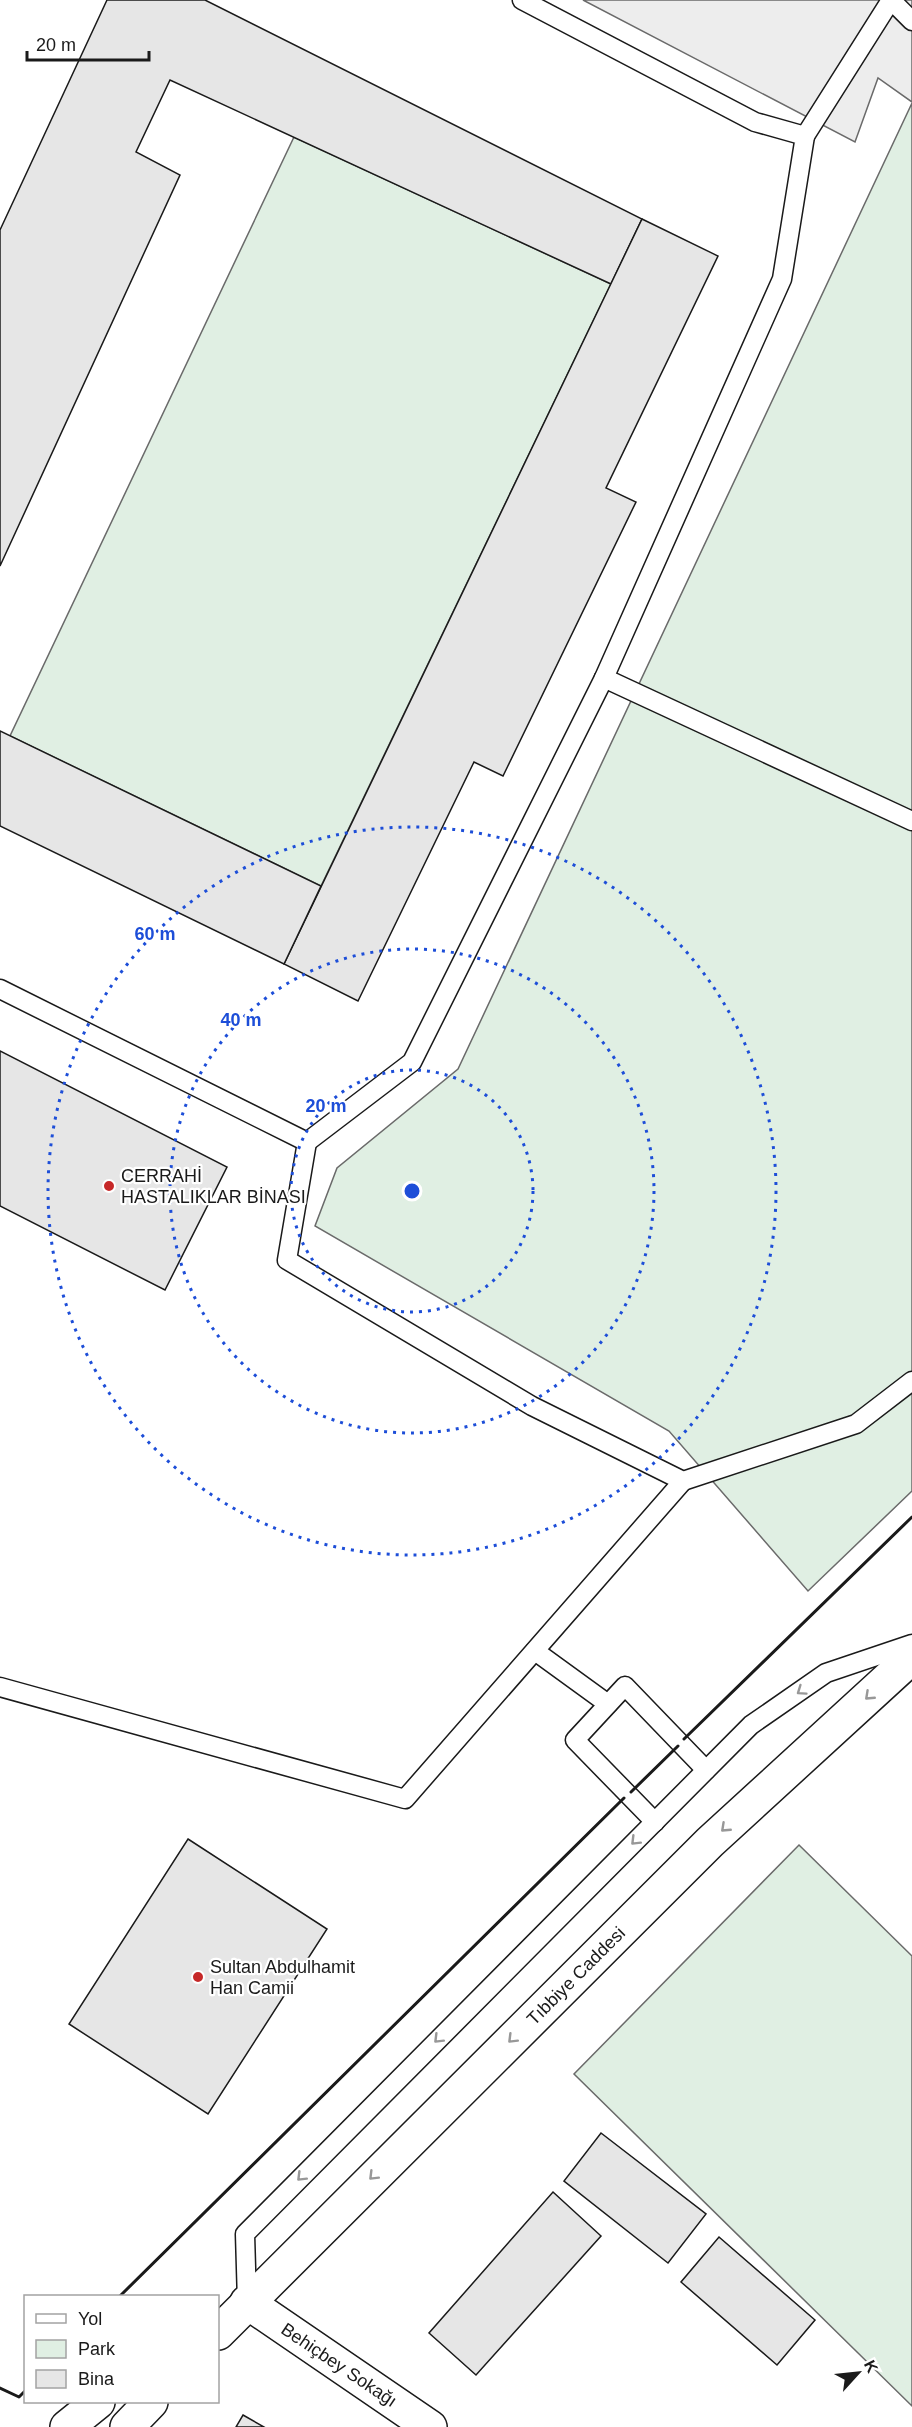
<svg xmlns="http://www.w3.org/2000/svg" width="912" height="2427" font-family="Helvetica,sans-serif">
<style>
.green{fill:#e0efe3;stroke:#6a6a6a;stroke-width:1.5}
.parking{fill:#ededed;stroke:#6a6a6a;stroke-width:1.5}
.building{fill:#e6e6e6;stroke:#1a1a1a;stroke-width:1.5}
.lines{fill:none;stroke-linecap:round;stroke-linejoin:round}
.service-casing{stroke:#1a1a1a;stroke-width:21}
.primary-casing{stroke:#1a1a1a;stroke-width:36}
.service{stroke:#fff;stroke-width:18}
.primary{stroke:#fff;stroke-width:33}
.wall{stroke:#1a1a1a;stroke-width:3}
.oneway{stroke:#989898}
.ring{fill:none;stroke:#1d4ed8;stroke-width:3;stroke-dasharray:3 6}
.poi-dot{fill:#c62828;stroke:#fff;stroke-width:2}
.labels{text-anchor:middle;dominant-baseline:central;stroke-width:4.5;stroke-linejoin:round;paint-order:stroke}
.poi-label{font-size:18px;fill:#1a1a1a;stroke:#fff;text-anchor:start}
.street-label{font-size:18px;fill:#1a1a1a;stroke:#fff}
.centre{fill:#1d4ed8;stroke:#fff;stroke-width:3}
.ring-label{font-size:18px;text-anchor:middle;font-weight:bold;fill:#1d4ed8;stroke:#fff;stroke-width:4.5;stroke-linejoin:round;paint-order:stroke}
</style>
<rect width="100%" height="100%" fill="#fff"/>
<g class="green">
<path d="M912 103V1491L808 1591 669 1431 315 1226 337 1168 458 1069Z"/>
<path d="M294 137 611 284 321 886 10 736Z"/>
<path d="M799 1845 912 1956V2406L574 2074Z"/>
</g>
<path class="parking" d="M583 0H912V102L878 78 855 142Z"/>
<g class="building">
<path d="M107 0H205L642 219 611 284 170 80 136 152 180 175 0 566V230Z"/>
<path d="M642 219 718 256 606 488 636 502 503 776 474 762 358 1001 284 964Z"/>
<path d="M0 731 321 886 284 964 0 826Z"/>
<path d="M0 1051 227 1167 165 1290 0 1206Z"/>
<path d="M188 1839 327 1929 208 2114 69 2024Z"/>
<path d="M601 2133 706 2214 668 2263 564 2181Z"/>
<path d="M553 2192 601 2236 476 2375 429 2333Z"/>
<path d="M719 2237 815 2320 777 2365 681 2282Z"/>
<path d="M243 2415 264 2427H236Z"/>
</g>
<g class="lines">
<g class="service-casing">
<g id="service">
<path d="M805 136 891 0 912 21"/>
<path d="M604 678 912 821"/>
<path d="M0 989 307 1142 412 1062 604 678 782 279 805 136 755 122 522 0"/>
<path d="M307 1142 287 1260 532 1406 683 1481 856 1424 912 1381"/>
<path d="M535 1651 608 1704"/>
<path d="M0 1687 405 1799 683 1481"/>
<path d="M655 1822 575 1740 625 1686 706 1770"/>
<path d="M247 2302 245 2234 751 1725 826 1673 912 1644"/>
</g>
</g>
<g class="primary-casing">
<g id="primary">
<path d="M247 2302 430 2427"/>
<path d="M218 2333 710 1842 912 1657"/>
<path d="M67 2427 98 2402"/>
<path d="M127 2427 151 2402"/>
</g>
</g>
<use href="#service" class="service"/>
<use href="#primary" class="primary"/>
<g class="wall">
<path d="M684 1739 912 1517"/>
<path d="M631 1792 678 1746"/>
<path d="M120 2296 624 1798"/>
<path d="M0 2388 19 2397 26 2390"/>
</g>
</g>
<defs><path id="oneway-chevron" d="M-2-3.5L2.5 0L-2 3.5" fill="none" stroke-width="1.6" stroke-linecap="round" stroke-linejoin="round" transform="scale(1.5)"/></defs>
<g class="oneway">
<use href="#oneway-chevron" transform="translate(801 1691) rotate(145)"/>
<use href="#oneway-chevron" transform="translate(869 1696) rotate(137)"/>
<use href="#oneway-chevron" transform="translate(725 1828) rotate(137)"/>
<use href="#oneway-chevron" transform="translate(635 1841) rotate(135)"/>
<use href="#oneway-chevron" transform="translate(438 2039) rotate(135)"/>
<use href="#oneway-chevron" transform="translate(512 2039) rotate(135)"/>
<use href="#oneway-chevron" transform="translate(373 2176) rotate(135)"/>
<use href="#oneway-chevron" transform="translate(301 2177) rotate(135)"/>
</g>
<g class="ring">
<circle cx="412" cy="1191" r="121"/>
<circle cx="412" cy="1191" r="242"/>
<circle cx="412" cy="1191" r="364"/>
</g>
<g class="poi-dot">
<circle cx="109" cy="1186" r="6"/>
<circle cx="198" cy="1977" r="6"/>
</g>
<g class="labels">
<g class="poi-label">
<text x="121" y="1176">CERRAHİ<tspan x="121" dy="21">HASTALIKLAR BİNASI</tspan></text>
<text x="210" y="1967">Sultan Abdulhamit<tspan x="210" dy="21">Han Camii</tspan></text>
</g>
<g class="street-label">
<text transform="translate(576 1976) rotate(-45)">Tıbbiye Caddesi</text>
<text transform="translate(339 2365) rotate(34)">Behiçbey Sokağı</text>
</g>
</g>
<circle cx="412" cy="1191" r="9" class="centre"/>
<g class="ring-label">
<text x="155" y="940">60 m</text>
<text x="241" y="1026">40 m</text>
<text x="326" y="1112">20 m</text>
</g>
<rect x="24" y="2295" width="195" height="108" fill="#ffffff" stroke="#a3a3a3" stroke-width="1.5"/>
<rect x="36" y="2314" width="30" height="9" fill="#ffffff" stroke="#a3a3a3" stroke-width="1.5"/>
<text x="78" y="2325" font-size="18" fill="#1a1a1a">Yol</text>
<rect x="36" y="2340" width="30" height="18" fill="#e0efe3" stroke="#a3a3a3" stroke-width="1.5"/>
<text x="78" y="2355" font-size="18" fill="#1a1a1a">Park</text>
<rect x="36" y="2370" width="30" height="18" fill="#e6e6e6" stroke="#a3a3a3" stroke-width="1.5"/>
<text x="78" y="2385" font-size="18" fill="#1a1a1a">Bina</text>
<g transform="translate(858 2373) rotate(63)" stroke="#ffffff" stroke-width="4.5" paint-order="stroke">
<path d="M0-4.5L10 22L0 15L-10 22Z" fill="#1a1a1a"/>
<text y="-9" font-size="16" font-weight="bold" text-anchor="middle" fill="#1a1a1a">K</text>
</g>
<path d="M27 51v9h122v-9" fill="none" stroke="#1a1a1a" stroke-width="3"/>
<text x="36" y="51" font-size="18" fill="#1a1a1a" stroke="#ffffff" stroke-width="4.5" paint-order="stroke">20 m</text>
</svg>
